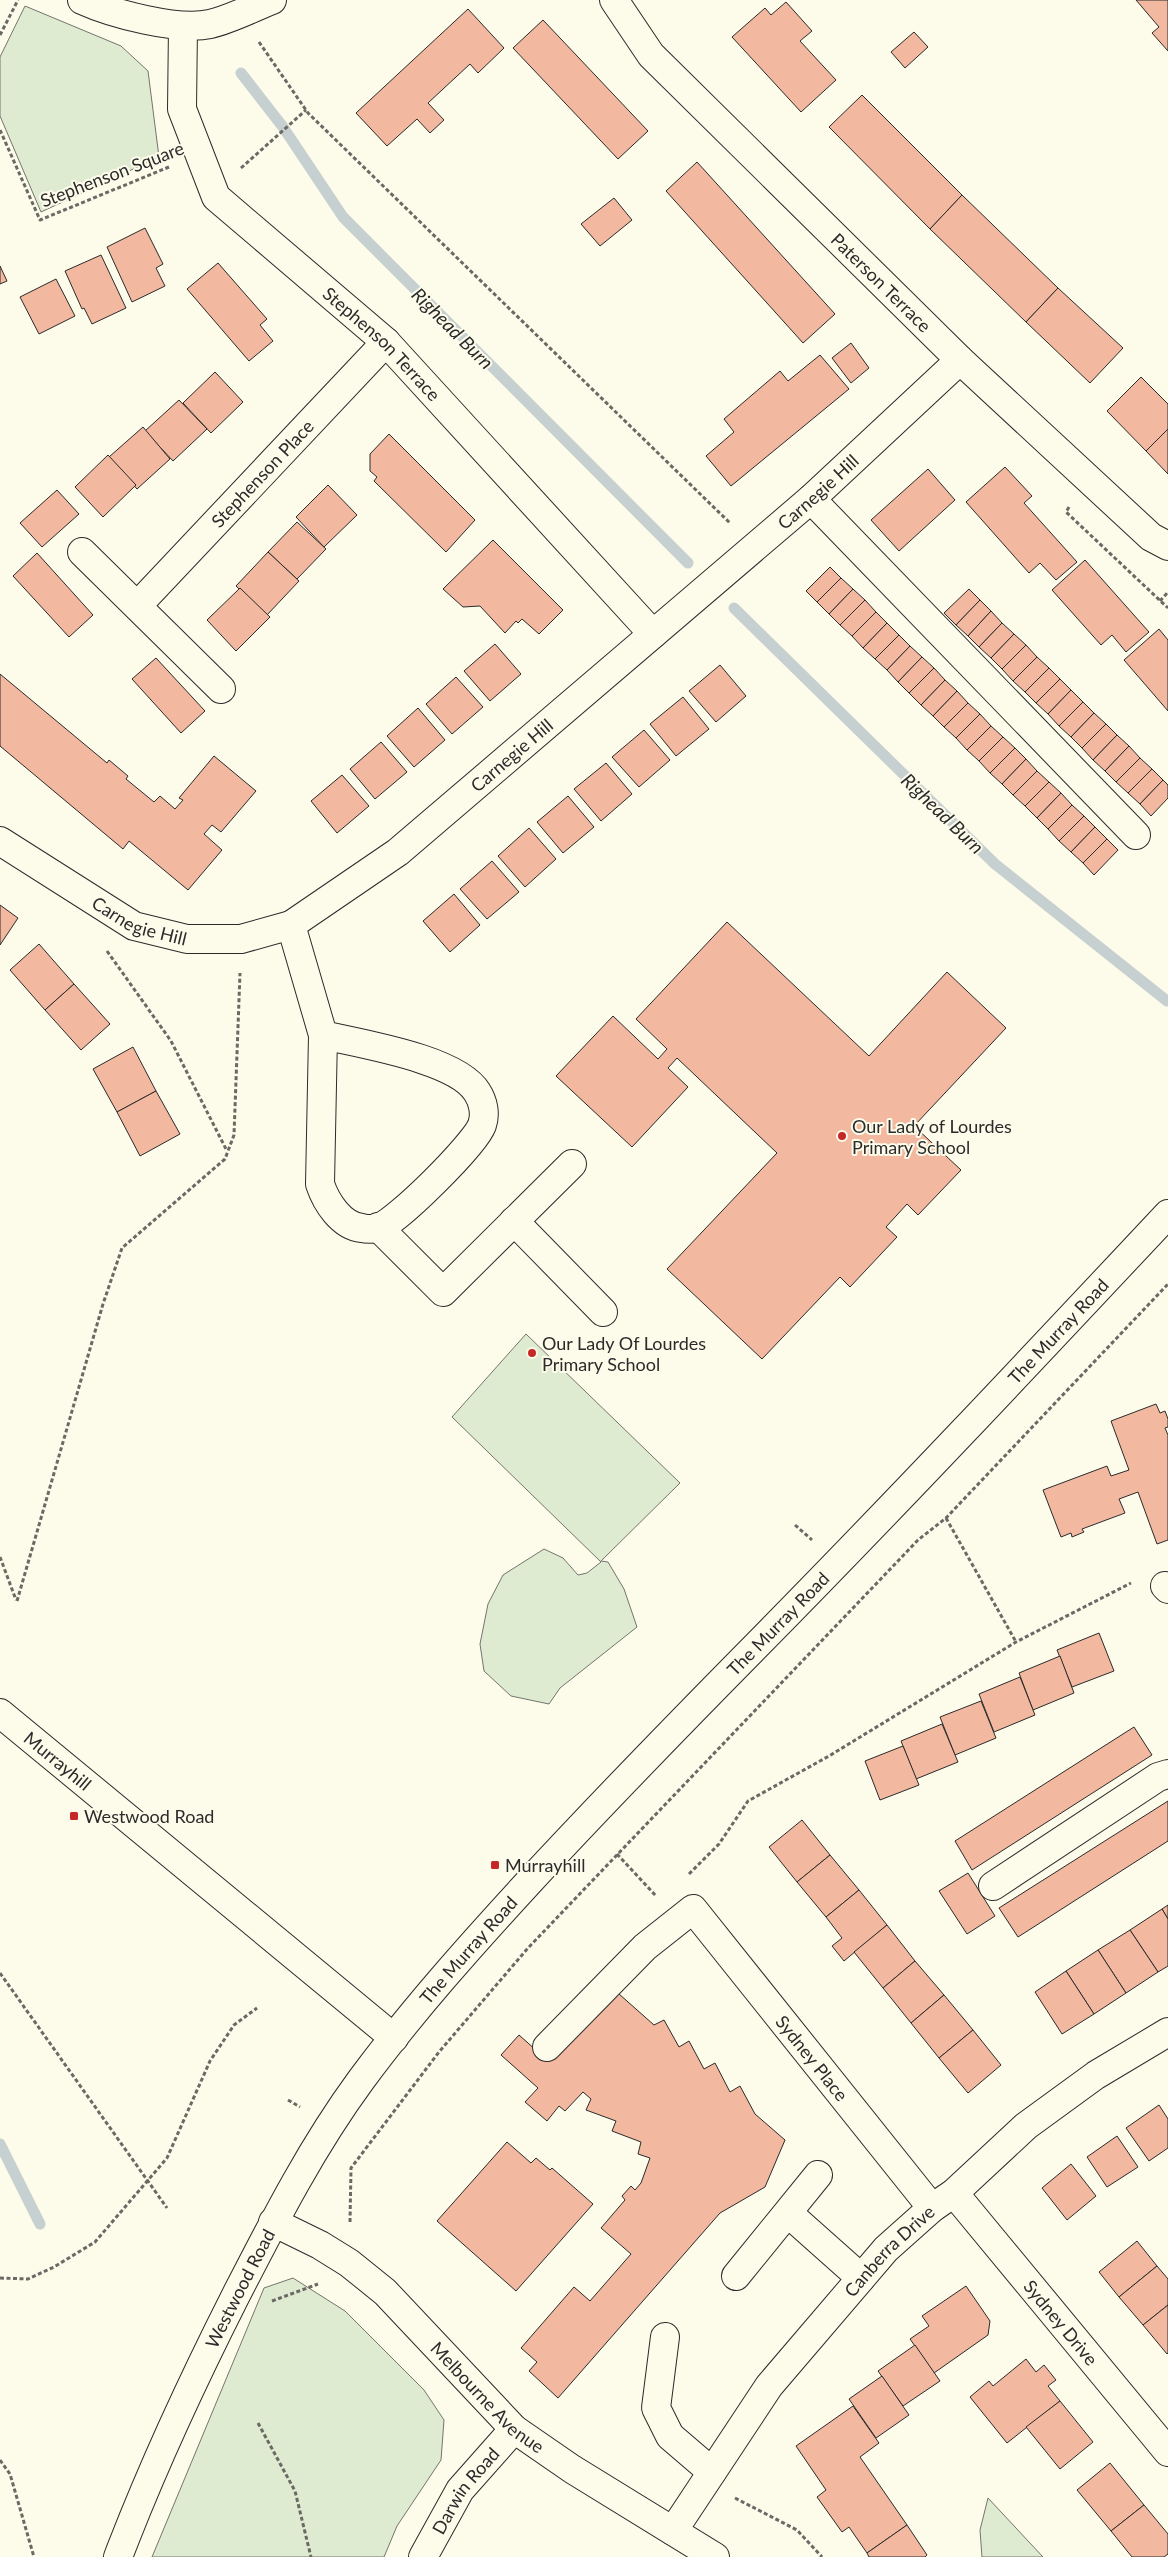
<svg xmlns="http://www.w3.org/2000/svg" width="1168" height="2557" font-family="Lato,sans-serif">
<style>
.green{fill:#deebd1;stroke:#74746e}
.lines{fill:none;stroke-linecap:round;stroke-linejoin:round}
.stream{stroke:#c7d0d0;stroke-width:11}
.building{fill:#f2b8a0;stroke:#2b2b2b}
.minor-casing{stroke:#2b2b2b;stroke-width:30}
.path{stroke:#6a6964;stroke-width:3;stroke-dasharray:4 2.5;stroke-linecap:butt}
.minor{stroke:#fdfbea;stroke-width:28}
.poi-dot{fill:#c62828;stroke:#fdfbea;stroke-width:2}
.labels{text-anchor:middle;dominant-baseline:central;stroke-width:4;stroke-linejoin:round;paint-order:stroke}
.street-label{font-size:18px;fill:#2b2b2b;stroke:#fdfbea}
.poi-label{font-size:18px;fill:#2b2b2b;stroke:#fdfbea;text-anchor:start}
.water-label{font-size:19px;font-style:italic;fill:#2b2b2b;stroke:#fdfbea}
</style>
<rect width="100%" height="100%" fill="#fdfbea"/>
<g class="green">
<path d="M25 6 121 46 148 71 159 157 41 212 0 116V57Z"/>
<path d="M526 1334 680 1483 601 1561 608 1562 624 1589 637 1627 560 1688 549 1704 511 1696 484 1671 480 1644 488 1604 503 1575 544 1549 563 1558 578 1575 587 1573 601 1562 452 1417Z"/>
<path d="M293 2278 345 2311 424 2390 444 2420 441 2460 397 2526 384 2557H152L264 2288Z"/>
<path d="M988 2498 1043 2557H982L980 2530Z"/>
</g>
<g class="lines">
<g class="stream">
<path d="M241 73 283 127 343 217 688 563"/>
<path d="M734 608 995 864 1167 1001"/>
<path d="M0 2144 40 2224"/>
</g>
</g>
<g class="building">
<path d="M1136 0H1168V51L1152 33 1159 27Z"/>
<path d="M786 2 812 31 800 41 836 80 801 112 732 37 765 8 771 15Z"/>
<path d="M468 9 504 48 478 73 470 64 428 103 444 120 430 133 417 119 387 146 356 113Z"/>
<path d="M543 20 648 131 618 159 513 48Z"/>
<path d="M914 32 928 47 905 68 891 52Z"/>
<path d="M862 95 962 195 930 229 829 127Z"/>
<path d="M697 162 835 314 803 343 666 191Z"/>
<path d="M962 195 1058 288 1026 322 930 229Z"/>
<path d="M614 198 632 220 600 246 581 224Z"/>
<path d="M145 228 163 264 156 268 165 286 132 302 107 247Z"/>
<path d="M101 255 126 308 92 324 84 308 82 309 65 271Z"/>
<path d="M218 263 267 319 260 325 273 341 249 361 187 289Z"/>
<path d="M0 266 7 281 0 284Z"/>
<path d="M56 279 75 316 39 334 20 297Z"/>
<path d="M1058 288 1123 348 1090 383 1026 322Z"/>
<path d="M851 343 869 368 851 383 832 358Z"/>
<path d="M820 355 849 389 731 486 706 456 734 432 724 419 780 371 788 381Z"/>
<path d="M215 372 243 402 211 433 183 403Z"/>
<path d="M1141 377 1168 404V429L1146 451 1107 411Z"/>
<path d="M179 400 207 429 173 461 145 431Z"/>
<path d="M143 427 170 459 137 489 109 457Z"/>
<path d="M1168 429V474L1146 451Z"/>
<path d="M389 434 475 520 446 552 374 481 377 477 370 471V454Z"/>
<path d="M108 455 136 485 103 517 75 487Z"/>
<path d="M1005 467 1032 496 1024 503 1077 562 1056 580 1040 563 1029 573 966 502Z"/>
<path d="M928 469 955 500 899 551 871 520Z"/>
<path d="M328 485 357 515 324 547 296 517Z"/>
<path d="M57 490 79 514 42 547 20 523Z"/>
<path d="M297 522 326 549 297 579 268 552Z"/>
<path d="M493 540 563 610 539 634 522 619 518 623 516 621 505 633 480 606 463 607 443 589Z"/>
<path d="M268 552 299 581 267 615 236 586Z"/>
<path d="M37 553 93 615 69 637 13 576Z"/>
<path d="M1085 560 1149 632 1126 652 1112 635 1101 645 1052 590Z"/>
<path d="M830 567 841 578 817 602 806 591Z"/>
<path d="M841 578 853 589 829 614 817 602Z"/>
<path d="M240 588 270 617 236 651 207 620Z"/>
<path d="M853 589 865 600 840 625 829 614Z"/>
<path d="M969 589 980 600 956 625 944 613Z"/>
<path d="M865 600 876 612 852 636 840 625Z"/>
<path d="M980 600 991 611 968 636 956 625Z"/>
<path d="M991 611 1002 623 979 647 968 636Z"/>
<path d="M876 612 887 623 863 648 852 636Z"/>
<path d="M887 623 899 635 875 659 863 648Z"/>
<path d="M1002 623 1014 634 991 658 979 647Z"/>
<path d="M1159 629 1168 640V711L1124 660Z"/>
<path d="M1014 634 1026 645 1002 669 991 658Z"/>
<path d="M899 635 910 646 887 670 875 659Z"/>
<path d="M495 644 521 674 490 701 464 671Z"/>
<path d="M1026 645 1037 657 1013 681 1002 669Z"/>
<path d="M910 646 922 657 898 682 887 670Z"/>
<path d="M922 657 934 668 909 693 898 682Z"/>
<path d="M1037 657 1049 668 1025 692 1013 681Z"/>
<path d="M156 658 205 711 181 733 132 679Z"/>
<path d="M720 665 746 696 716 722 689 691Z"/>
<path d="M934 668 945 680 921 705 909 693Z"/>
<path d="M1049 668 1060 679 1036 703 1025 692Z"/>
<path d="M0 674 107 763 109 760 128 776 126 779 154 802 160 796 175 809 183 800 179 798 214 756 256 791 221 832 212 825 204 834 222 850 188 890 129 841 123 849 0 746Z"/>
<path d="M456 677 483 707 452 734 426 704Z"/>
<path d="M1060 679 1071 690 1048 714 1036 703Z"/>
<path d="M945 680 957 691 933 716 921 705Z"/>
<path d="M1071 690 1083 702 1059 726 1048 714Z"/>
<path d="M957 691 968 703 944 727 933 716Z"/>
<path d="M683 697 709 729 676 756 650 724Z"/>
<path d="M1083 702 1094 713 1071 737 1059 726Z"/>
<path d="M968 703 980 714 956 738 944 727Z"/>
<path d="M418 708 445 740 414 767 387 736Z"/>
<path d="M1094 713 1106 724 1082 748 1071 737Z"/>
<path d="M980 714 991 726 967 750 956 738Z"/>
<path d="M1106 724 1117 735 1093 760 1082 748Z"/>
<path d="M991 726 1003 737 979 761 967 750Z"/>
<path d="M644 730 670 760 639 787 612 757Z"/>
<path d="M1117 735 1129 746 1105 771 1093 760Z"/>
<path d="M1003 737 1015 748 990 773 979 761Z"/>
<path d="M381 742 407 772 375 799 350 769Z"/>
<path d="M1129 746 1140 758 1116 782 1105 771Z"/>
<path d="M1015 748 1026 759 1002 784 990 773Z"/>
<path d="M1140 758 1152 769 1128 793 1116 782Z"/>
<path d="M1026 759 1037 771 1013 795 1002 784Z"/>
<path d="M606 763 632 794 601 821 574 789Z"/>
<path d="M1152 769 1163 780 1140 804 1128 793Z"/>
<path d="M1037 771 1049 782 1025 806 1013 795Z"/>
<path d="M342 775 369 806 337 833 311 801Z"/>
<path d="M1163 780 1168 785V798L1151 816 1140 804Z"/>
<path d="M1049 782 1061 793 1037 818 1025 806Z"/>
<path d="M1061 793 1072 805 1048 829 1037 818Z"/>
<path d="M568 796 594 827 563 853 537 822Z"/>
<path d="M1072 805 1084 816 1059 841 1048 829Z"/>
<path d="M1084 816 1095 827 1071 852 1059 841Z"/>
<path d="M1095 827 1107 839 1083 863 1071 852Z"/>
<path d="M529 828 556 859 525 887 498 856Z"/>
<path d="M1107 839 1118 850 1094 875 1083 863Z"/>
<path d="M492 861 519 892 487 919 460 889Z"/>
<path d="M454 894 480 925 450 952 423 921Z"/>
<path d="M0 905 18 918 0 945Z"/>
<path d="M727 922 869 1056 947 972 1006 1028 914 1126 961 1170 918 1215 907 1204 886 1227 897 1237 850 1287 840 1277 762 1359 667 1269 777 1153 677 1058 668 1068 688 1087 632 1147 556 1076 613 1016 658 1059 667 1049 636 1019Z"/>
<path d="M39 944 74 984 45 1010 10 970Z"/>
<path d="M74 984 110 1024 81 1050 45 1010Z"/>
<path d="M133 1047 156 1091 117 1112 93 1069Z"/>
<path d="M156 1091 180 1134 140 1156 117 1112Z"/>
<path d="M1156 1404 1160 1413 1165 1411 1168 1419V1427L1165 1428 1168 1435V1540L1157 1544 1138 1492 1119 1499 1125 1513 1082 1529 1084 1532 1072 1537 1071 1533 1061 1537 1043 1490 1107 1466 1111 1476 1129 1470 1111 1421Z"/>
<path d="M1099 1633 1114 1671 1072 1687 1057 1650Z"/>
<path d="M1060 1656 1074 1693 1033 1710 1019 1673Z"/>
<path d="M1020 1677 1035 1715 994 1732 979 1694Z"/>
<path d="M981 1701 996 1738 955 1755 940 1717Z"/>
<path d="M942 1724 958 1762 916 1779 901 1741Z"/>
<path d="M1134 1727 1152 1755 972 1870 955 1841Z"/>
<path d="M903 1746 919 1785 880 1800 865 1761Z"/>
<path d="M1168 1801V1841L1018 1937 999 1908Z"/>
<path d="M802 1820 830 1855 797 1882 769 1847Z"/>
<path d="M830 1855 859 1890 826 1917 797 1882Z"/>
<path d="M968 1873 995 1916 967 1934 939 1891Z"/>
<path d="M859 1890 887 1925 844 1961 832 1946 842 1938 826 1917Z"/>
<path d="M1168 1905V1919L1162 1909Z"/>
<path d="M1162 1909 1168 1919V1966L1158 1972 1130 1930Z"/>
<path d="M887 1925 915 1961 883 1988 854 1952Z"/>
<path d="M1130 1930 1158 1972 1126 1993 1098 1950Z"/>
<path d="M1098 1950 1126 1993 1094 2014 1066 1971Z"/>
<path d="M915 1961 944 1995 911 2023 883 1988Z"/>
<path d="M1066 1971 1094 2014 1062 2034 1035 1992Z"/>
<path d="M610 1986 654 2025 664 2020 679 2047 689 2041 704 2069 715 2063 730 2092 740 2086 755 2114 785 2140 765 2187 720 2213 558 2398 529 2371 537 2362 521 2348 574 2287 590 2301 631 2254 601 2228 625 2200 622 2196 631 2186 635 2190 641 2183 650 2158 638 2154 641 2142 612 2131 616 2121 586 2110 591 2099 583 2092 565 2111 559 2106 547 2121 525 2102 538 2088 501 2055 519 2035 546 2059Z"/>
<path d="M944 1995 973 2030 939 2058 911 2023Z"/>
<path d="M973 2030 1001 2065 968 2093 939 2058Z"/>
<path d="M1159 2105 1168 2119V2148L1149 2161 1126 2128Z"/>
<path d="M1117 2136 1138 2167 1107 2187 1087 2157Z"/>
<path d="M507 2142 531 2163 536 2158 550 2170 552 2168 593 2204 516 2291 437 2221Z"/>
<path d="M1071 2164 1096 2196 1067 2220 1042 2188Z"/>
<path d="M1137 2241 1157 2266 1119 2297 1099 2272Z"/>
<path d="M1157 2266 1168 2279V2305L1143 2325 1119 2297Z"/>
<path d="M966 2286 990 2321 988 2335 934 2373 910 2339 929 2326 922 2316Z"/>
<path d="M1168 2305V2353L1167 2354 1143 2325Z"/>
<path d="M915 2345 940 2381 903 2406 878 2371Z"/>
<path d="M1026 2359 1036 2372 1044 2365 1056 2380 1048 2386 1060 2401 1007 2443 970 2397 989 2381 993 2386Z"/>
<path d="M882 2376 909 2415 876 2438 849 2399Z"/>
<path d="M1060 2401 1093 2442 1060 2469 1026 2427Z"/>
<path d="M853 2406 879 2443 860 2457 907 2525 867 2553 849 2527 842 2532 817 2497 826 2490 796 2446Z"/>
<path d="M1110 2463 1144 2505 1111 2531 1077 2490Z"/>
<path d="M1144 2505 1168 2534V2554L1164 2557H1132L1111 2531Z"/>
<path d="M907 2525 927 2555 925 2557H869L867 2553Z"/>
</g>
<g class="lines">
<g class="minor-casing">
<g id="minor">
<path d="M82 0C113 14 178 31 210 24 231 19 252 8 272 0"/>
<path id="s1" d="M614 0 651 55 960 360 1151 537 1168 546"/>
<path id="s2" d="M183 26 182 109 216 197 386 342 653 634"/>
<path d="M811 499 1136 835"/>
<path d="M82 552 221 689"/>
<path id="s3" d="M138 605 386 342"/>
<path id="s4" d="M0 841 134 926 187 939H241L291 925 398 852 811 499 960 360"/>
<path d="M291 925 323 1035 320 1184C326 1202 341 1226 362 1228 366 1229 374 1229 378 1228 397 1222 475 1144 482 1125 486 1114 483 1101 477 1092 457 1059 361 1044 323 1035"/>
<path d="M514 1221 603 1312"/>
<path d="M378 1227 443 1292 572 1164"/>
<path d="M1165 1586 1168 1589"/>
<path id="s5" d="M0 1713 394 2038"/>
<path d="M993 1886 1158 1777 1168 1774"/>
<path id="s6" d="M547 2047 645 1947 693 1909 932 2208"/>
<path id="s7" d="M954 2193 1168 2452"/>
<path d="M788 2213 861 2278"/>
<path id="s8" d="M273 2222 320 2245 349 2263 385 2292 514 2429 572 2469 715 2557"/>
<path d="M736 2276 818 2175"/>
<path d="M665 2337 656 2408 670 2436 712 2472"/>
<path id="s9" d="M673 2531 769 2386 886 2249 932 2208 954 2193 1026 2126 1096 2075 1168 2032"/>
<path id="s10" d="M118 2557C152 2468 192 2382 235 2297 273 2223 311 2148 361 2080 412 2011 470 1946 528 1883 603 1802 679 1724 756 1646 896 1504 1032 1359 1168 1214"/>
<path id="s11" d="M423 2557 460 2490 514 2429"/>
</g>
</g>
<g class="path">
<path d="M0 35 18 0"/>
<path d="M259 42 308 113 730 523"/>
<path d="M0 130 40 220 169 167"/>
<path d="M241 168 306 110"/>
<path d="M1069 507 1066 512 1168 608"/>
<path d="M1160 601 1168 592"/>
<path d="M107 951 171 1041 227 1151"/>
<path d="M946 1518 1016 1642"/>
<path d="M795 1525 812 1540"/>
<path d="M0 1557 16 1600"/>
<path d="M17 1601 103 1304 122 1248 225 1159 234 1135 240 973"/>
<path d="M617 1854 656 1896"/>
<path d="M689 1874 719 1844 748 1801 829 1756 1016 1642 1131 1583"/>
<path d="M0 1973 167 2208"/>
<path d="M288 2100 300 2107"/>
<path d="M350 2222 351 2168 439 2052 528 1948 918 1540 946 1518 1168 1284"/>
<path d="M0 2278 28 2279 54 2267 95 2242 167 2158 210 2061 234 2025 257 2008"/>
<path d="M272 2301 318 2284"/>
<path d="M258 2423 295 2491 311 2557"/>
<path d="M0 2460 10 2474 34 2557"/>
<path d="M735 2498 797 2530 822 2557"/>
</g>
<use href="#minor" class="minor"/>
</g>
<g class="poi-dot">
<circle cx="842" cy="1136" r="5"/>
<circle cx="532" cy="1353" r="5"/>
<rect x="69" y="1811" width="10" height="10" rx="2.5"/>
<rect x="490" y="1860" width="10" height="10" rx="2.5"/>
</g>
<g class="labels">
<g class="street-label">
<text transform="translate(112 174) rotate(-21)">Stephenson Square</text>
<text stroke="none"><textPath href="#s1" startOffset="390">Paterson Terrace</textPath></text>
<text stroke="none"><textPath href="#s2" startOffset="399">Stephenson Terrace</textPath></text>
<text stroke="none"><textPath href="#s3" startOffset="181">Stephenson Place</textPath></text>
<text stroke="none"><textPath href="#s4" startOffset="1002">Carnegie Hill</textPath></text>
<text stroke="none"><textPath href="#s4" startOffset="598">Carnegie Hill</textPath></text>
<text stroke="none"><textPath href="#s4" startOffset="162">Carnegie Hill</textPath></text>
<text stroke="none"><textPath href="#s10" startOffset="1560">The Murray Road</textPath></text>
<text stroke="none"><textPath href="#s10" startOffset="1155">The Murray Road</textPath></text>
<text stroke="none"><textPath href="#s5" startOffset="75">Murrayhill</textPath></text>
<text stroke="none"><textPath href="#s10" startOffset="705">The Murray Road</textPath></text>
<text stroke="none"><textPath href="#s6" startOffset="392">Sydney Place</textPath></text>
<text stroke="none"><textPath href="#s9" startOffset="355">Canberra Drive</textPath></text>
<text stroke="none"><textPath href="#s10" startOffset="295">Westwood Road</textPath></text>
<text stroke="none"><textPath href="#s7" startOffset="168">Sydney Drive</textPath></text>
<text stroke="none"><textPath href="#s8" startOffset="280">Melbourne Avenue</textPath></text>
<text stroke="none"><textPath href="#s11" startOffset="79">Darwin Road</textPath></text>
</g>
<g class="poi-label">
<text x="852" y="1126">Our Lady of Lourdes<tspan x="852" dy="21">Primary School</tspan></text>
<text x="542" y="1343">Our Lady Of Lourdes<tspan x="542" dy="21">Primary School</tspan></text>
<text x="84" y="1816">Westwood Road</text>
<text x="505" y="1865">Murrayhill</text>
</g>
<g class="water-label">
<text transform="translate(453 328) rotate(45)">Righead Burn</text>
<text transform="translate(943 813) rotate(44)">Righead Burn</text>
</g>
</g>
</svg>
